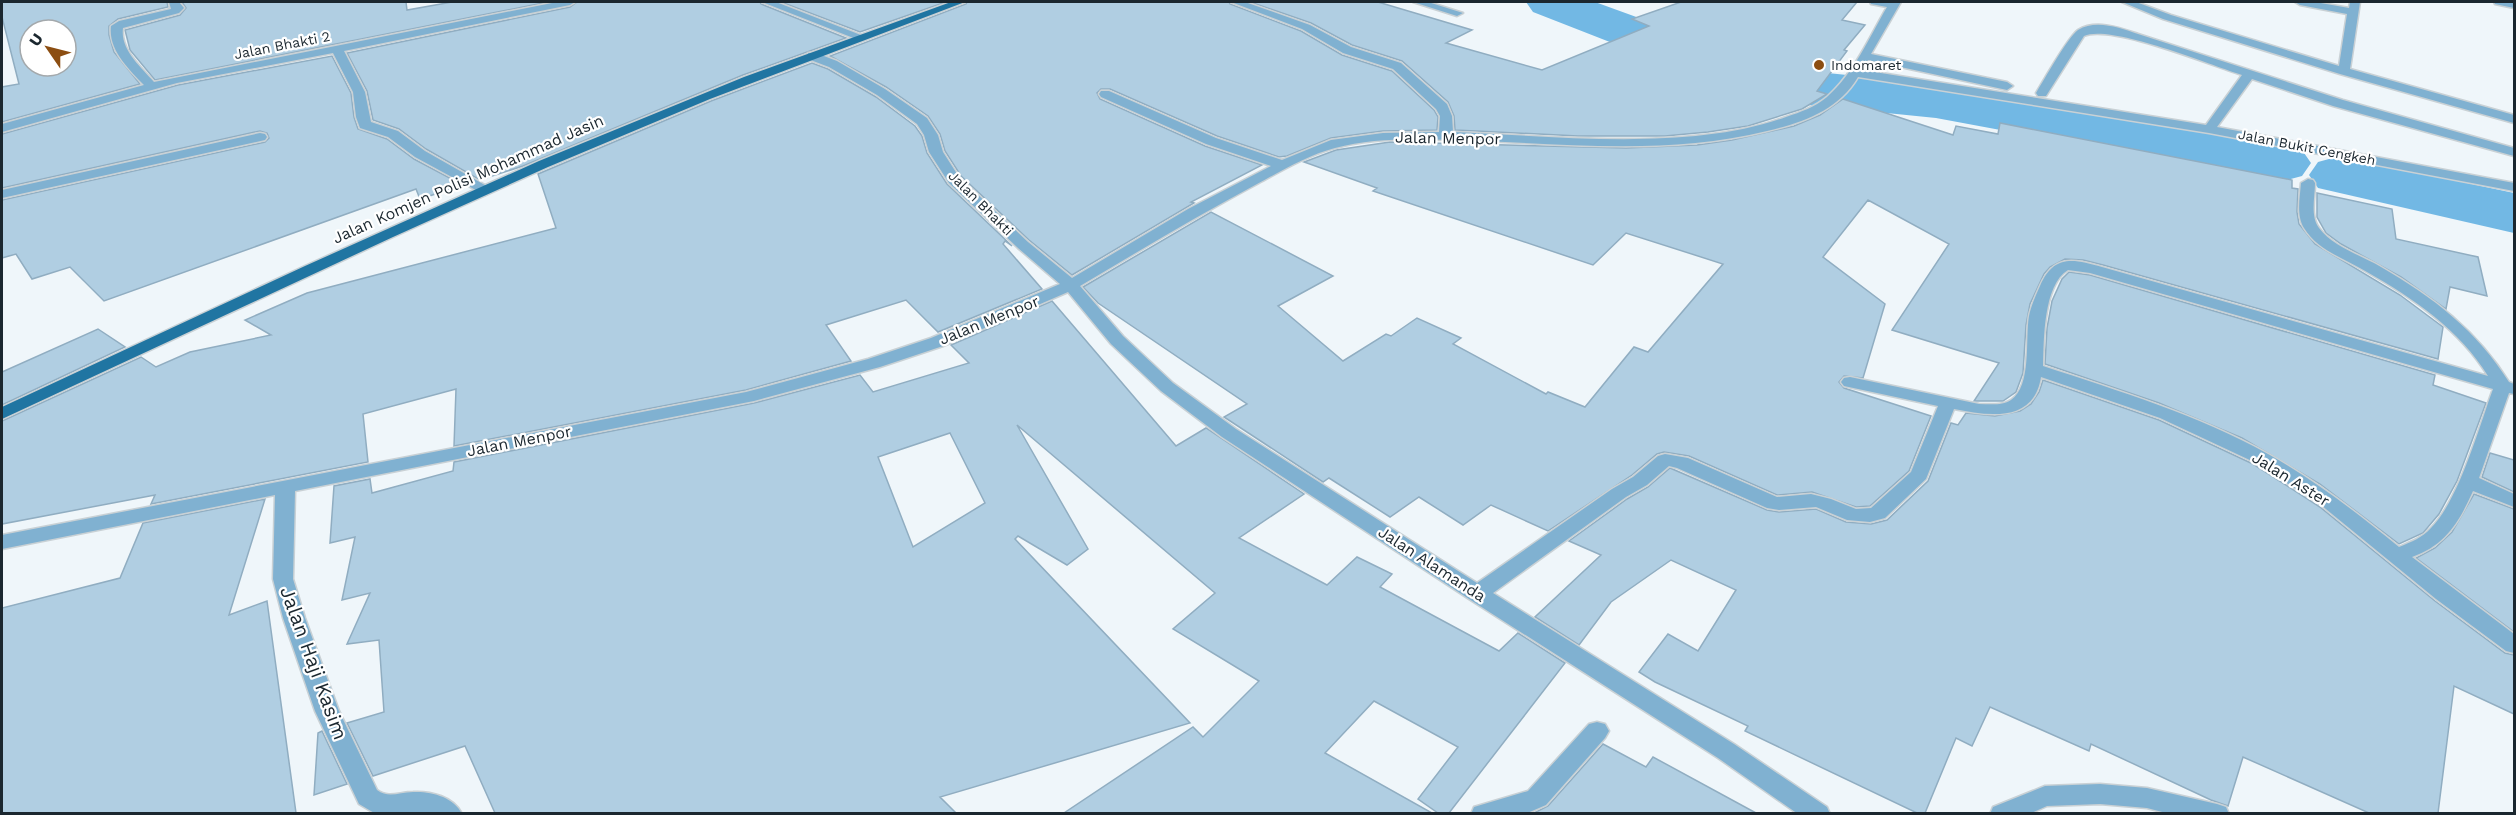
<svg xmlns="http://www.w3.org/2000/svg" width="2516" height="815" font-family="'Work Sans',sans-serif">
<style>
.lines{fill:none;stroke-linecap:round;stroke-linejoin:round}
.river{fill:#72b8e4;fill-rule:evenodd}
.building{fill:#b0cee2;stroke:#90adc1;stroke-width:1.5;fill-rule:evenodd}
.minor-casing{stroke:#c9d1d5;stroke-width:3}
.major-casing{stroke:#c9d1d5;stroke-width:3}
.minor{fill:#80b1d1;fill-rule:evenodd}
.major{fill:#2075a2;fill-rule:evenodd}
.poi-dot{fill:#8c4e12;stroke:#fff;stroke-width:2}
.labels{text-anchor:middle;dominant-baseline:central;stroke-width:4.5;stroke-linejoin:round;paint-order:stroke}
.far-street-label{font-size:14px;fill:#1b272f;stroke:#fff}
.far-poi-label{font-size:14px;fill:#1b272f;stroke:#fff;text-anchor:start}
.street-label{font-size:16px;fill:#1b272f;stroke:#fff}
.near-street-label{font-size:20px;fill:#1b272f;stroke:#fff}
</style>
<rect width="100%" height="100%" fill="#eff6fa"/>
<g class="lines">
<g class="river">
<path d="M1526 2H1595L1777 68 1936 84 2280 144 2302 150 2311 163 2302 176 2280 182 1936 118 1768 101 1748 96 1533 12Z"/>
<path d="M2340 156 2514 193V233L2318 188 2309 175 2318 162Z"/>
</g>
</g>
<g class="building">
<path d="M2 2H167L168 7 118 19 109 26V35L114 52 140 84 2 122V87L19 84 2 17ZM30 30H66V66H30Z"/>
<path d="M182 2H406L407 10 452 2H548L155 80 130 50 125 30 180 15 186 8Z"/>
<path d="M577 2H760L761 4 846 38 743 75 523 166 480 180 426 149 399 129 373 120 367 91 347 53 570 7Z"/>
<path d="M781 2H946L860 32Z"/>
<path d="M967 2H1229L1230 4 1301 31 1342 55 1392 71 1434 110 1438 117 1437 130 1383 131 1331 138 1287 156 1279 157 1217 136 1110 89H1101L1097 93 1100 99 1205 146 1262 165 1191 202 1194 203 1072 275 1029 240 961 176 945 151 940 134 928 116 886 87 830 56 966 4Z"/>
<path d="M1250 2H1378L1472 30 1446 43 1542 70 1649 26 1632 19 1681 2H1857L1842 20 1865 25 1844 50 1847 51 1817 91 1827 94 1802 109 1748 126 1708 132 1665 136H1578L1455 130 1454 116 1448 102 1402 61 1352 45 1311 23Z"/>
<path d="M332 56 351 93 354 117 358 129 387 139 414 159 463 185 420 199 416 189 104 301 70 267 32 279 16 254 2 258V200L265 142 269 138 267 133 260 131 2 188V134L178 85Z"/>
<path d="M812 63 828 69 876 97 915 126 922 136 927 153 947 184 1012 246 1005 241 1003 244 1042 289 938 332 906 300 826 325 851 361 746 390 454 446 456 389 363 414 368 462 151 504 155 495 2 524V421L141 357 156 367 190 352 271 335 245 320 307 293 556 228 538 174 711 101Z"/>
<path d="M1843 99 1953 135 1956 126 1998 134 2000 123 2292 180V188L2298 189 2297 212 2299 224 2315 244 2400 295 2443 327 2438 359 2103 265 2083 260 2065 259 2050 267 2044 274 2030 304 2026 325 2023 373 2016 392 2003 401H1974L1999 363 1892 330 1949 244 1868 200 1823 257 1885 304 1863 378 1844 376 1839 382 1844 388 1931 416 1909 471 1870 506 1856 507 1812 492 1777 495 1689 456 1664 452 1657 454 1632 475 1548 531 1491 505 1463 525 1419 497 1390 517 1329 478 1323 482 1224 417 1247 404 1098 303 1083 287 1211 212 1333 276 1278 306 1343 361 1386 334 1391 336 1417 318 1461 338 1453 344 1546 394 1548 392 1585 407 1634 347 1648 352 1723 264 1626 233 1593 265 1373 191 1377 188 1304 162 1336 150 1390 142 1626 148 1697 145 1732 140 1794 126 1820 115Z"/>
<path d="M2317 193 2392 209 2396 239 2478 257 2487 296 2450 287 2446 309 2401 277 2341 244 2326 233 2317 217Z"/>
<path d="M2069 272 2090 275 2435 375 2433 385 2486 403 2457 481 2439 514 2423 533 2399 544 2320 484 2242 438 2159 403 2045 364 2047 328 2052 301 2062 279Z"/>
<path d="M1052 301 1176 446 1206 428 1304 494 1239 538 1327 585 1357 557 1392 574 1380 587 1499 651 1518 633 1565 663 1449 813H1438L1418 799 1458 747 1374 701 1325 753 1432 813H1064L1193 727 1203 737 1259 681 1173 629 1215 593 1017 425 1088 549 1067 565 1018 536 1015 539 1190 723 940 797 956 813H495L465 746 373 776 347 723 384 712 379 640 347 644 370 593 342 600 355 537 330 543 334 486 370 479 372 493 453 471 454 462 754 403 860 375 873 392 969 363 951 345ZM950 433 985 503 913 547 878 457Z"/>
<path d="M98 329 125 347 2 405V372Z"/>
<path d="M2043 380 2159 420 2253 464 2320 507 2435 601 2505 653 2514 655V714L2454 686 2438 813H2369L2243 757 2228 806 2211 800 2091 744 2089 751 1990 707 1972 746 1956 738 1925 813H1917L1745 731 1748 726 1655 682 1639 672 1668 634 1698 651 1736 590 1671 560 1611 602 1579 645 1535 617 1601 555 1569 541 1627 499 1648 487 1670 468 1767 510 1779 512 1816 509 1846 522 1871 524 1887 520 1928 481 1951 423 1958 425 1966 413 1995 416 2020 411 2031 404 2039 392Z"/>
<path d="M2490 453 2514 460V492L2482 477Z"/>
<path d="M2474 494 2514 509V632L2416 558 2435 548 2452 532Z"/>
<path d="M265 499 229 615 267 601 296 813H2V608L120 578 143 523Z"/>
<path d="M322 731 347 784 314 795 318 733Z"/>
<path d="M1603 744 1646 767 1653 757 1756 813H1534L1548 806Z"/>
</g>
<g class="lines">
<g class="minor-casing">
<g id="minor">
<path d="M169 2H179L184 8 179 13 123 28C120 50 141 67 154 82L557 2H575L570 5 344 51 365 92 371 122 398 131 425 151 490 188 492 191 485 195 415 157 388 137 360 128 356 117 353 92 333 53 177 83 2 132V124L144 85C129 69 108 50 111 26L119 21 171 9Z"/>
<path d="M762 2H776L866 37 860 40 856 39Z"/>
<path d="M1231 2H1245L1310 25 1351 47 1401 63 1447 104 1452 116 1453 132C1554 136 1691 152 1786 117 1801 112 1815 107 1827 97 1854 73 1869 38 1887 7L1871 4 1870 2H1901L1871 54 2007 82 2013 86 2007 90 1868 60 1862 70 2206 125 2242 75C2210 65 2111 24 2084 36L2046 96H2038L2036 93C2044 80 2068 37 2078 30 2096 19 2120 28 2138 34L2343 100 2514 148V156L2333 106 2252 79 2217 127 2514 183V191L2209 133 1858 77C1839 110 1802 123 1767 131 1674 154 1578 145 1484 141 1436 140 1382 135 1335 148 1308 155 1281 171 1257 184 1197 216 1139 251 1080 286L1123 336 1173 383 1236 429 1477 583 1612 489 1633 477 1658 456 1665 454 1688 458 1777 497 1811 494 1831 499 1856 509 1871 508 1911 472 1938 406 1844 386 1841 382 1844 378 1850 377 1979 404C1989 404 2002 406 2011 400 2032 386 2025 339 2029 316 2031 306 2036 295 2040 286 2054 254 2073 259 2102 267L2488 376C2460 330 2413 298 2367 272 2346 259 2318 251 2304 228 2296 215 2300 197 2301 183L2308 179 2313 180 2315 183C2315 197 2310 216 2319 228 2333 247 2361 255 2381 267 2433 297 2477 331 2509 382L2514 384V394L2509 393 2479 478 2514 494V507L2473 491C2459 522 2446 545 2412 557L2514 634V653L2506 651 2436 599 2321 505 2254 462 2160 418 2041 377C2034 423 1989 416 1954 409L1926 479 1885 518 1870 522 1847 520 1816 507 1779 510 1767 508 1677 468 1669 466 1647 485 1626 497 1493 593 1734 744 1827 807 1830 814H1798L1718 758 1469 599 1222 437 1161 391 1111 344 1068 292 943 346 880 367 754 401 295 491 293 579 305 618 339 711 377 790C389 799 399 792 413 792 431 791 454 797 462 814H376L359 804 315 711 283 618 273 579 275 495 2 549V535L746 392 868 359 931 338 1060 284 1018 248 949 183 929 152 924 135 917 124 877 95 829 67 808 59V53H816L837 61 885 89 927 118 938 135 943 152 959 177 1028 242 1072 278 1188 209 1271 166 1206 144 1101 97 1099 94 1101 91H1109L1216 138 1282 160 1331 140 1383 133 1439 132 1440 116 1436 109 1393 69 1343 53 1302 29ZM2068 270 2090 273 2493 389C2479 427 2459 500 2431 528 2422 538 2411 542 2399 547 2357 513 2315 480 2268 454 2198 415 2119 391 2043 366 2044 340 2043 285 2068 270Z"/>
<path d="M1413 2H1428L1463 13 1457 16Z"/>
<path d="M2122 2H2136L2171 15 2339 66 2347 14 2300 5 2295 2H2315L2349 8 2350 2H2360L2350 69 2514 115V123L2340 74 2163 19Z"/>
<path d="M2494 2H2514V8L2495 4Z"/>
<path d="M260 133 265 134 267 137 265 140 2 198V190Z"/>
<path d="M1597 722 1605 724 1609 731 1605 738 1546 805 1525 814H1471L1474 807 1528 791 1589 724Z"/>
<path d="M2100 784 2147 788 2217 804 2226 807 2229 814H2170L2147 808 2100 804 2047 806 2029 814H1990L1993 807 2045 786Z"/>
</g>
</g>
<g class="major-casing">
<path id="major" d="M951 2H965L710 99 548 167 393 237 2 419V407L305 266 539 161 744 77Z"/>
</g>
<use href="#minor" class="minor"/>
<use href="#major" class="major"/>
</g>
<circle class="poi-dot" cx="1819" cy="65" r="6"/>
<g class="labels">
<g class="far-street-label">
<text transform="translate(282 45) rotate(-11)">Jalan Bhakti 2</text>
<text transform="translate(2307 147) rotate(11)">Jalan Bukit Cengkeh</text>
<text transform="translate(981 203) rotate(45)">Jalan Bhakti</text>
</g>
<g class="far-poi-label">
<text x="1831" y="65">Indomaret</text>
</g>
<g class="street-label">
<text transform="translate(1448 138) rotate(1)">Jalan Menpor</text>
<text transform="translate(468 179) rotate(-24)">Jalan Komjen Polisi Mohammad Jasin</text>
<text transform="translate(989 320) rotate(-22)">Jalan Menpor</text>
<text transform="translate(519 441) rotate(-11)">Jalan Menpor</text>
<text transform="translate(2291 479) rotate(32)">Jalan Aster</text>
<text transform="translate(1432 564) rotate(33)">Jalan Alamanda</text>
</g>
<g class="near-street-label">
<text transform="translate(314 663) rotate(70)">Jalan Haji Kasim</text>
</g>
</g>
<rect width="2516" height="815" fill="none" stroke="#1b272f" stroke-width="6"/>
<g transform="translate(48 48) rotate(305)"><circle r="28" fill="#ffffff" stroke="#a4a9ac" stroke-width="1.5"/>
<path d="M0-4.5L10 22L0 15L-10 22Z" fill="#8c4e12"/>
<text y="-9" font-size="16" font-weight="bold" text-anchor="middle" fill="#1b272f">U</text>
</g>
</svg>
